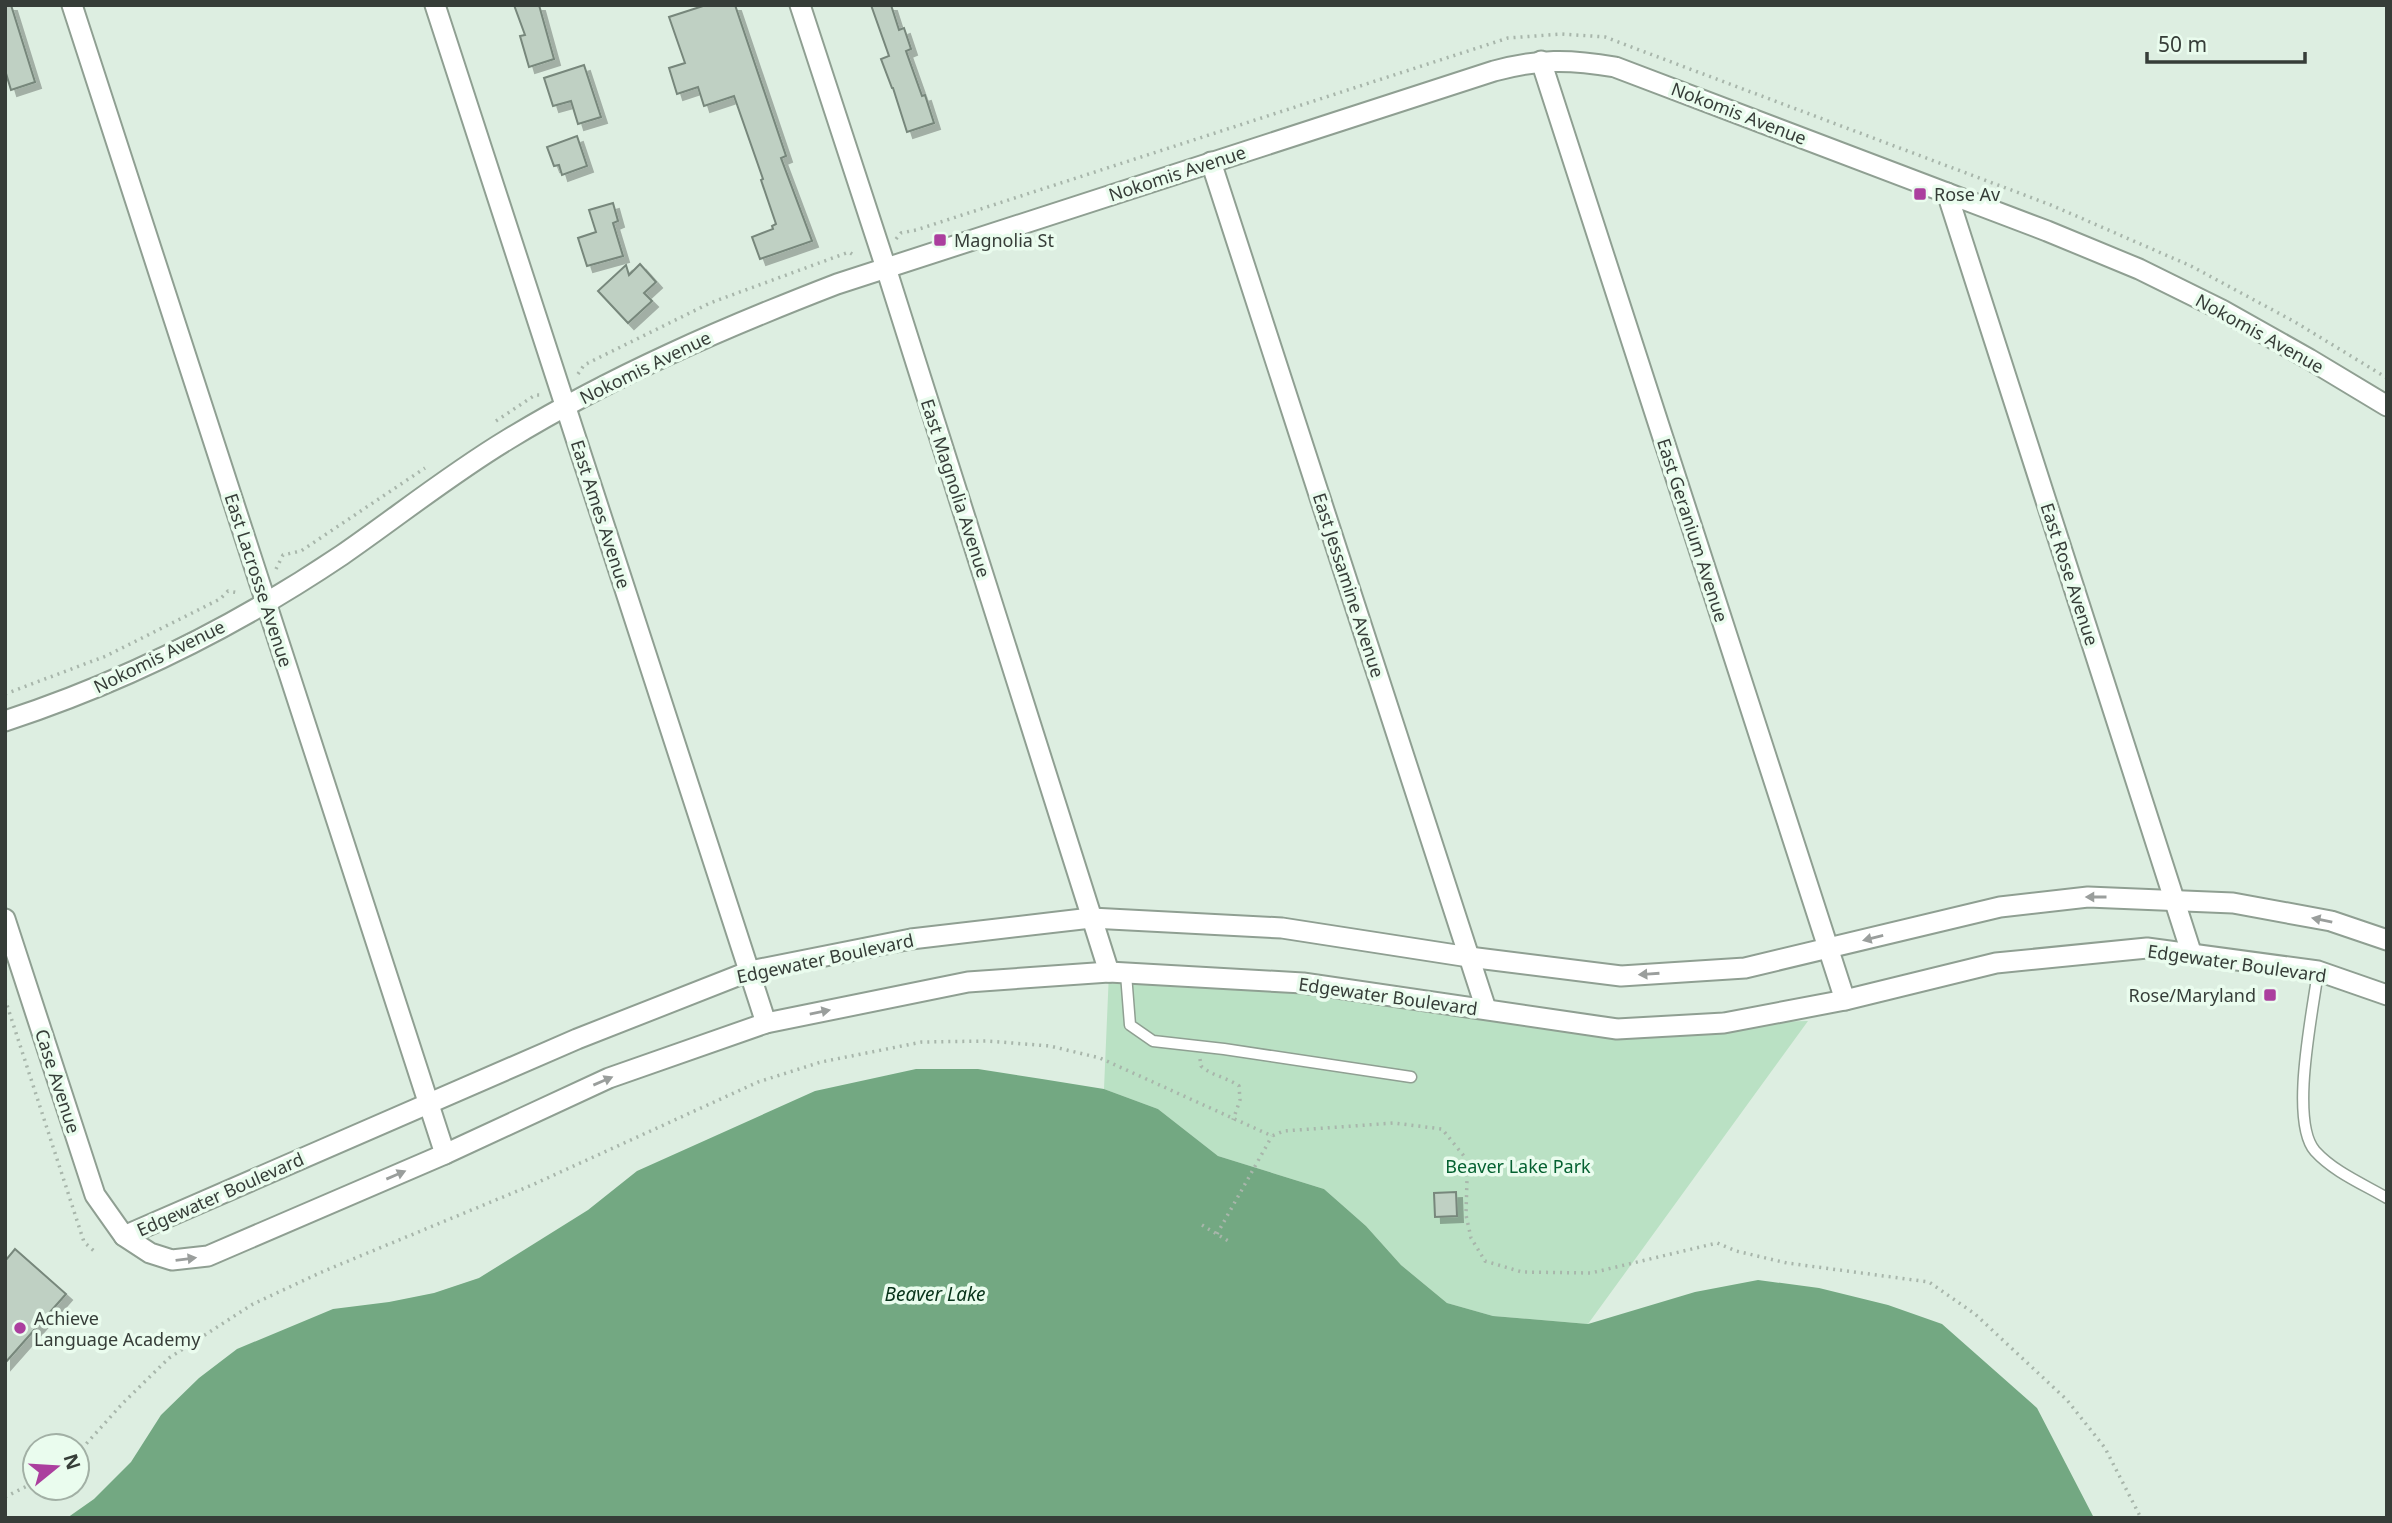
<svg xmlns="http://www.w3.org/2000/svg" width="2392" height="1523" font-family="'Noto Sans',sans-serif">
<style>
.green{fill:#bae1c4}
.water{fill:#73a882}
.building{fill:#bfd0c3;stroke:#77877b;stroke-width:2;filter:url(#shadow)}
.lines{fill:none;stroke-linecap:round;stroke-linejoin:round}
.lane-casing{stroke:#8f9f92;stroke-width:13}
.street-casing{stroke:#8f9f92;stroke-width:23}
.path{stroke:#a8b6ab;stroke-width:3.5;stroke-dasharray:2 5;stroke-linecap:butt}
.lane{stroke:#fff;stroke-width:10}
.street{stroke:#fff;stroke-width:19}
.oneway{fill:#9a9e9c}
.poi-dot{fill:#ab3f9e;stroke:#eafcee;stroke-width:2.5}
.labels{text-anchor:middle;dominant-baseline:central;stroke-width:7;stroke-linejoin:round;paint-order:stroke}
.street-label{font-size:18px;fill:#363d38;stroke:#eafcee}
.poi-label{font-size:18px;fill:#363d38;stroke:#eafcee;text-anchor:start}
.park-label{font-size:18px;fill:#056131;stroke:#eafcee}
.water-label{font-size:19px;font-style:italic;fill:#08331a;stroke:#eafcee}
</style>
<defs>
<filter id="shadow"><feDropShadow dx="6" dy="6" stdDeviation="0" flood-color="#0004"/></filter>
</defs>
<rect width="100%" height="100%" fill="#ddeee1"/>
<path class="green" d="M1109 972 1303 983 1617 1029 1724 1023 1808 1021 1588 1324 1493 1316 1447 1303 1401 1265 1366 1226 1324 1189 1218 1156 1158 1109 1104 1089Z"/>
<path class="water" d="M916 1069H978L1042 1079 1104 1089 1158 1109 1218 1156 1324 1189 1366 1226 1401 1265 1447 1303 1493 1316 1588 1324 1695 1292 1758 1280 1819 1288 1888 1305 1942 1324 2037 1408 2094 1518H67L94 1499 131 1462 161 1415 199 1378 237 1349 333 1309 389 1302 434 1293 479 1278 588 1210 637 1171 815 1091Z"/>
<g class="building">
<path d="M5 5H11L35 82 11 90 5 70Z"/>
<path d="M514 5H539L554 59 529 67 520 36 525 35Z"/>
<path d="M706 5H735L786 156 781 158 812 241 760 259 752 237 773 229 772 226 776 224 761 180 763 179 734 96 704 106 698 87 677 94 669 68 685 63 669 17Z"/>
<path d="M871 5H891L899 30 904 28 911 49 906 51 922 96 925 95 934 123 907 132 893 88H892L881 59 889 56Z"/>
<path d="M584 65 601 117 578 124 571 101 553 106 544 78Z"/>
<path d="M577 136 587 166 562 175 559 165 554 166 547 147Z"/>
<path d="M613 203 618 221 613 223 623 256 587 266 578 238 596 232 589 210Z"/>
<path d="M640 264 656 282 644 293 652 301 628 323 598 291 626 265 629 275Z"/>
<path d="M1456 1192 1457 1216 1435 1217 1434 1193Z"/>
<path d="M15 1249 66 1294 5 1363V1261Z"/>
</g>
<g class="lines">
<g class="lane-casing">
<g id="lane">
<path d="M2318 971C2313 1011 2289 1121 2315 1151 2334 1172 2363 1184 2387 1198"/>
<path d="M1126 974 1130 1025 1153 1041 1224 1049 1411 1077"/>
</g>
</g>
<g class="street-casing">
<g id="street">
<path d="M72 5 445 1154"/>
<path d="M435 5 766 1023"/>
<path d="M800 5 886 268 1109 972"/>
<path d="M1541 61 1845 1000"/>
<path d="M1211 162 1486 1009"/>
<path d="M1947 193 2192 955"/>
<path d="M5 721C124 682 238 625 342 555 397 517 449 475 507 440 612 376 723 328 837 284L1494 71C1539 59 1568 59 1615 67L2047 231 2139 269 2222 310 2309 359 2387 406"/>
<path d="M5 919 95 1195 124 1236 150 1253 172 1260 208 1256 445 1154 609 1078 766 1023 968 982 1109 972 1303 983 1617 1029 1724 1023 1845 1000 1996 963 2147 948 2318 971 2387 995"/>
<path d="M124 1236 577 1039 750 971 911 939 1091 918 1282 928 1469 957 1621 976 1745 968 2000 907 2088 897 2233 903 2331 921 2387 940"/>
</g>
</g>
<g class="path">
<path d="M896 239 901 233 916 230 1508 38 1562 34 1605 37 2051 205 2191 266 2295 322 2387 378"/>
<path d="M578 374 584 365 710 303 849 252 855 256"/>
<path d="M496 421 535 395H543"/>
<path d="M276 569 283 555 301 551 425 468"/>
<path d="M5 694 106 656 220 599 228 591 239 593"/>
<path d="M5 999 84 1242 94 1251"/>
<path d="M1200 1059 1201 1066C1212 1076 1227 1077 1239 1086L1240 1100 1233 1120"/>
<path d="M1202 1225 1230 1242"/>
<path d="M1217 1234 1272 1136"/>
<path d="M77 1454 123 1403 169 1358 253 1304 324 1271 532 1185 758 1082 821 1062 922 1042 987 1041 1050 1046 1100 1058 1272 1136 1284 1131 1394 1123 1442 1129 1464 1156 1467 1179 1466 1215 1471 1238 1485 1261 1522 1272 1591 1273 1717 1243 1736 1251 1787 1263 1929 1282 1975 1314 2067 1400 2105 1448 2141 1518"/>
<path d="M5 1497 35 1482"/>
</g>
<use href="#lane" class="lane"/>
<use href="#street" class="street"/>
</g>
<defs><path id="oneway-solid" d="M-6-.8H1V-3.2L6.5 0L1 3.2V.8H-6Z" transform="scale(1.75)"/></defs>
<g class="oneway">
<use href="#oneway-solid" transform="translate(2096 897) rotate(180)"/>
<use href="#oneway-solid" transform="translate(2322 920) rotate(-168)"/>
<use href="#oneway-solid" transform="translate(1873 938) rotate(166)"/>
<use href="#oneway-solid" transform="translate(1649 974) rotate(176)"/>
<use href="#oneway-solid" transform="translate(820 1012) rotate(-12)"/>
<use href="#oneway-solid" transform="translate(603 1081) rotate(-23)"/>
<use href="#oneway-solid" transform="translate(396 1175) rotate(-23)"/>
<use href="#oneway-solid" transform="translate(186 1259) rotate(-7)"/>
</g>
<g class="poi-dot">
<rect x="1913" y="187" width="14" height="14" rx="3.5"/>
<rect x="933" y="233" width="14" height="14" rx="3.5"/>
<rect x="2263" y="988" width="14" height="14" rx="3.5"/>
<circle cx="20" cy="1328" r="7"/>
</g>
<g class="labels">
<g class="street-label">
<text transform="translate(1739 113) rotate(21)">Nokomis Avenue</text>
<text transform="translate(1177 173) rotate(-18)">Nokomis Avenue</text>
<text transform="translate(2260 333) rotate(29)">Nokomis Avenue</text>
<text transform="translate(645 367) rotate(-26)">Nokomis Avenue</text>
<text transform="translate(956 488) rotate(72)">East Magnolia Avenue</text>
<text transform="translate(601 514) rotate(72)">East Ames Avenue</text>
<text transform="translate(1693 530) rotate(72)">East Geranium Avenue</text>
<text transform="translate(2070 574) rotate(72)">East Rose Avenue</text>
<text transform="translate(259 580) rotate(72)">East Lacrosse Avenue</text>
<text transform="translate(1349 585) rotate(72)">East Jessamine Avenue</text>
<text transform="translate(159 656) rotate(-26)">Nokomis Avenue</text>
<text transform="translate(825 958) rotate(-12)">Edgewater Boulevard</text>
<text transform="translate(2237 963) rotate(8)">Edgewater Boulevard</text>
<text transform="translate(1388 996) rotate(8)">Edgewater Boulevard</text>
<text transform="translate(58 1081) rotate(72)">Case Avenue</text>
<text transform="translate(220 1194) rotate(-24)">Edgewater Boulevard</text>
</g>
<g class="poi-label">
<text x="1934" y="194">Rose Av</text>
<text x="954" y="240">Magnolia St</text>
<text x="2256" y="995" text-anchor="end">Rose/Maryland</text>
<text x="34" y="1318">Achieve<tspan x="34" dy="21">Language Academy</tspan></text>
</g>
<g class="park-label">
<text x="1518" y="1166">Beaver Lake Park</text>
</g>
<g class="water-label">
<text x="935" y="1294">Beaver Lake</text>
</g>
</g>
<rect width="2392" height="1523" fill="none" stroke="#363d38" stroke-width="14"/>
<g transform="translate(56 1467) rotate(72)"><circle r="33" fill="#eafcee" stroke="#a2b0a5" stroke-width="2"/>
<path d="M0-5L12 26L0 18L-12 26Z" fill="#ab3f9e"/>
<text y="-10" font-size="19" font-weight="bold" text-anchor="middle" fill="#363d38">N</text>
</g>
<path d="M2147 52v10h158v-10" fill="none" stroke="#363d38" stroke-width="3.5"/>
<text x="2158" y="52" font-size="21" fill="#363d38" stroke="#eafcee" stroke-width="5" paint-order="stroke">50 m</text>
</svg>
